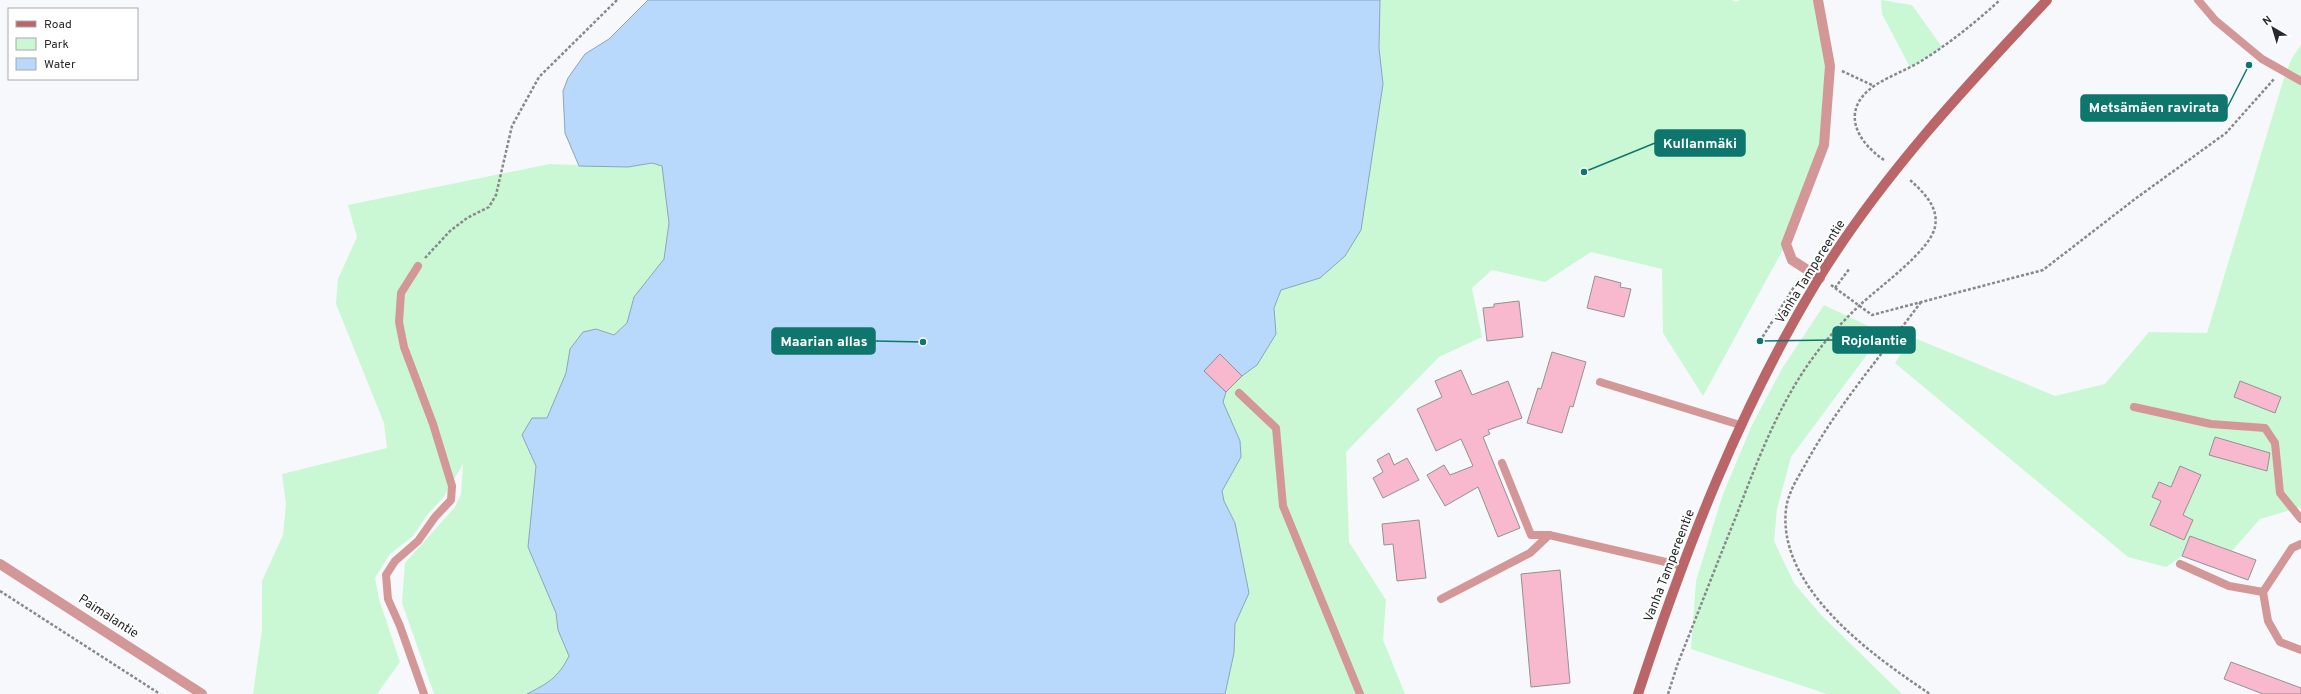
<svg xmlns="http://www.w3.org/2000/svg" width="2301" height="694" font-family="Overpass,sans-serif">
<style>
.green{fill:#caf8d4}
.water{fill:#b8d9fb;stroke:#8da4bc}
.building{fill:#f8b8cd;stroke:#949192}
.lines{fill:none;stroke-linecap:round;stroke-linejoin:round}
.path{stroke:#87888a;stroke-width:2.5;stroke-dasharray:3 2;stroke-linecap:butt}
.service{stroke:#d29796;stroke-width:8}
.minor{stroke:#d29796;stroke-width:10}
.tertiary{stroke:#d29796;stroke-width:10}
.secondary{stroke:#ba6668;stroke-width:10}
.labels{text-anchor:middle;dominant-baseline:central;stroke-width:4;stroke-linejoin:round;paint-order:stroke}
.street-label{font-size:13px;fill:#28292a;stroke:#fff}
.leader{fill:none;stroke:#0f766e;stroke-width:1.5}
.callout-dot{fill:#0f766e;stroke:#fff;stroke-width:1.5}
.callout{fill:#0f766e;stroke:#0f766e;stroke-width:1.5}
.callout-label{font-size:14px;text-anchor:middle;font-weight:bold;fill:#fff}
</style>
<rect width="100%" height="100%" fill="#f6f8fb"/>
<g class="green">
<path d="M1380 0H1731L1736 2 1740 0H1818L1830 66 1824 145 1786 244 1703 396 1663 333 1662 269 1591 252 1545 282 1492 270 1472 288 1482 337 1439 357 1346 452 1349 542 1386 600 1383 640 1405 694H1225L1234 653 1235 624 1249 593 1235 523 1224 501 1222 491 1241 457 1240 441 1223 402 1226 392 1242 376 1257 365 1276 334 1274 308 1281 290 1320 278 1383 84 1379 48Z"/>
<path d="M1881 0 1912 5 1942 47 1910 67 1882 14Z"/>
<path d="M2301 45V507L2260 519 2232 551 2190 536 2182 556 2166 567 2128 557 1895 363 1912 337 2055 396 2105 384 2149 332 2207 333 2284 78 2292 58Z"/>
<path d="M652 163 662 166 669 223 664 259 634 297 627 323 614 335 596 329 583 332 570 349 566 373 547 418 522 435 536 466 528 547 556 613 558 630 569 656 561 672 545 685 527 694H434L402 603 405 563 455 507 461 494 463 464 443 498 427 515 413 536 390 554 375 578 379 599 400 662 377 694H253L262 630V581L283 535 286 504 282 474 387 448 384 423 336 304 338 279 357 237 348 205 550 164 628 167Z"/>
<path d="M1824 305 1883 333 1791 457 1777 509 1774 541 1794 583 1821 615 1902 694H1827L1691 649 1696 581 1723 494 1752 425 1783 367Z"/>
</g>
<path class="water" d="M648 0H1380L1379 48 1383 84 1361 230 1345 256 1320 278 1281 290 1274 308 1276 334 1257 365 1242 376 1220 355 1204 371 1226 392 1223 402 1240 441 1241 457 1222 491 1224 501 1235 523 1249 593 1235 624 1234 653 1225 694H527C548 683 558 678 569 656L558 630 556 613 528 547 536 466 522 435 532 418H547L566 373 570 349 583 332 596 329 614 335 627 323 634 297 664 259 669 223 662 166 652 163 628 167 579 166 565 133 563 91 568 78 585 54 609 39Z"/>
<g class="building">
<path d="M1595 276 1621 283 1620 287 1631 289 1624 317 1587 308Z"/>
<path d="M1519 301 1523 337 1487 341 1483 308 1494 307V304Z"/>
<path d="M1552 352 1586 362 1573 407 1570 406 1562 433 1527 423 1538 388 1541 389Z"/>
<path d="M1220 354 1242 376 1226 392 1204 371Z"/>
<path d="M1461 370 1472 395 1508 381 1522 418 1488 430 1490 434 1483 437 1520 528 1498 537 1478 487 1445 506 1427 475 1444 465 1450 475 1473 466 1461 439 1436 451 1417 409 1442 397 1435 381Z"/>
<path d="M2240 381 2281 397 2275 413 2234 397Z"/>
<path d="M2215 437 2270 453 2267 471 2209 455Z"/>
<path d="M1389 453 1394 465 1407 458 1419 480 1383 498 1373 478 1383 472 1377 460Z"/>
<path d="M2180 466 2201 475 2183 515 2193 520 2184 540 2150 525 2161 501 2152 497 2159 482 2171 487Z"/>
<path d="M1419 520 1426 578 1397 581 1393 544 1384 545 1382 524Z"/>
<path d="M2190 536 2256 560 2248 580 2182 556Z"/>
<path d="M1560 570 1570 683 1531 687 1521 574Z"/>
<path d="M2231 662 2301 688V694H2263L2224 679Z"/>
</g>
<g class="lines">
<g class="path">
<path d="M1842 71 1874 86"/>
<path d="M1884 160C1856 141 1840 110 1874 86 1889 76 1907 70 1923 60 1951 42 1976 22 2000 0"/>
<path d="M425 258 450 231 467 218 489 207 496 195 512 126 539 77 617 0"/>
<path d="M1831 285 1872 315 2043 270 2135 199 2226 133 2274 79"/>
<path d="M1835 288 1850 268"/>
<path d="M1921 302C1881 356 1837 406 1805 465 1797 479 1788 493 1786 509 1777 588 1873 656 1930 694"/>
<path d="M1760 341 1799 279"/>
<path d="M0 591 160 694"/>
<path d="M1668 694 1678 663C1698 613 1717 563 1737 514 1759 456 1782 396 1821 347 1833 332 1847 317 1860 305 1879 287 1930 251 1935 227 1939 206 1923 192 1909 179"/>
</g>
<g class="service">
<path d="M2198 0 2215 20 2262 59 2301 81"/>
<path d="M418 266 401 293 399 322 404 347 433 424 452 486 451 500 435 517 418 541 395 561 386 575 388 599 400 626 424 694"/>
<path d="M1600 382 1740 425"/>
<path d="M1239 393 1276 428 1283 506 1360 694"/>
<path d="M2134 407 2211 424 2265 428 2275 443 2280 493 2301 519"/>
<path d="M1502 463 1531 535H1549"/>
<path d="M2180 564 2229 586 2263 592 2292 548 2301 544"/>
<path d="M2263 592 2268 621 2280 642 2301 650"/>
<path d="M1441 599 1530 553 1549 535 1683 566"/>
</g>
<path class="minor" d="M1818 0 1830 66 1824 145 1786 244 1792 260 1820 278"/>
<path class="tertiary" d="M0 564 202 694"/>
<path class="secondary" d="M1638 694C1685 550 1740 408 1819 278 1882 176 1965 87 2047 0"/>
</g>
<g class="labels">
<g class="street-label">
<text transform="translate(1811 272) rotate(-58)">Vanha Tampereentie</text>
<text transform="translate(1670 566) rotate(-69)">Vanha Tampereentie</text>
<text transform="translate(108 617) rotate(33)">Paimalantie</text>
</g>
</g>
<path class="leader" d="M2249 65L2227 108M1584 172L1655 143M1760 341L1833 340M923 342L875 341"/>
<g class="callout-dot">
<circle cx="2249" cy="65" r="4"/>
<circle cx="1584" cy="172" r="4"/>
<circle cx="1760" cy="341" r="4"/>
<circle cx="923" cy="342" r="4"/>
</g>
<g class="callout">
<rect x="2081" y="95" width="146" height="26" rx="4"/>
<rect x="1655" y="130" width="90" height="26" rx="4"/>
<rect x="1833" y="327" width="82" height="26" rx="4"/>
<rect x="772" y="328" width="103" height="26" rx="4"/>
</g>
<g class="callout-label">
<text x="2154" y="112">Metsämäen ravirata</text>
<text x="1700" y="148">Kullanmäki</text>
<text x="1874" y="345">Rojolantie</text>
<text x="824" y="346">Maarian allas</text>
</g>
<rect x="8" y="8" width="130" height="72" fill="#ffffff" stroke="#a9a9aa"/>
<rect x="16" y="21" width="20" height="6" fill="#ba6668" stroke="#a9a9aa"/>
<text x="44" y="28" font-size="12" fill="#28292a">Road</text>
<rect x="16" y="38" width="20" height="12" fill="#caf8d4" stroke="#a9a9aa"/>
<text x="44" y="48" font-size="12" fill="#28292a">Park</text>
<rect x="16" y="58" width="20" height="12" fill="#b8d9fb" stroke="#a9a9aa"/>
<text x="44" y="68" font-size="12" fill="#28292a">Water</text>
<g transform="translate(2273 28) rotate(322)" stroke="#ffffff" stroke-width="3" paint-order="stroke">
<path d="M0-3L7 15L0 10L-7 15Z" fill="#28292a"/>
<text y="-6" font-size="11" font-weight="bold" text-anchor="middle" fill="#28292a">N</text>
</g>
</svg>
